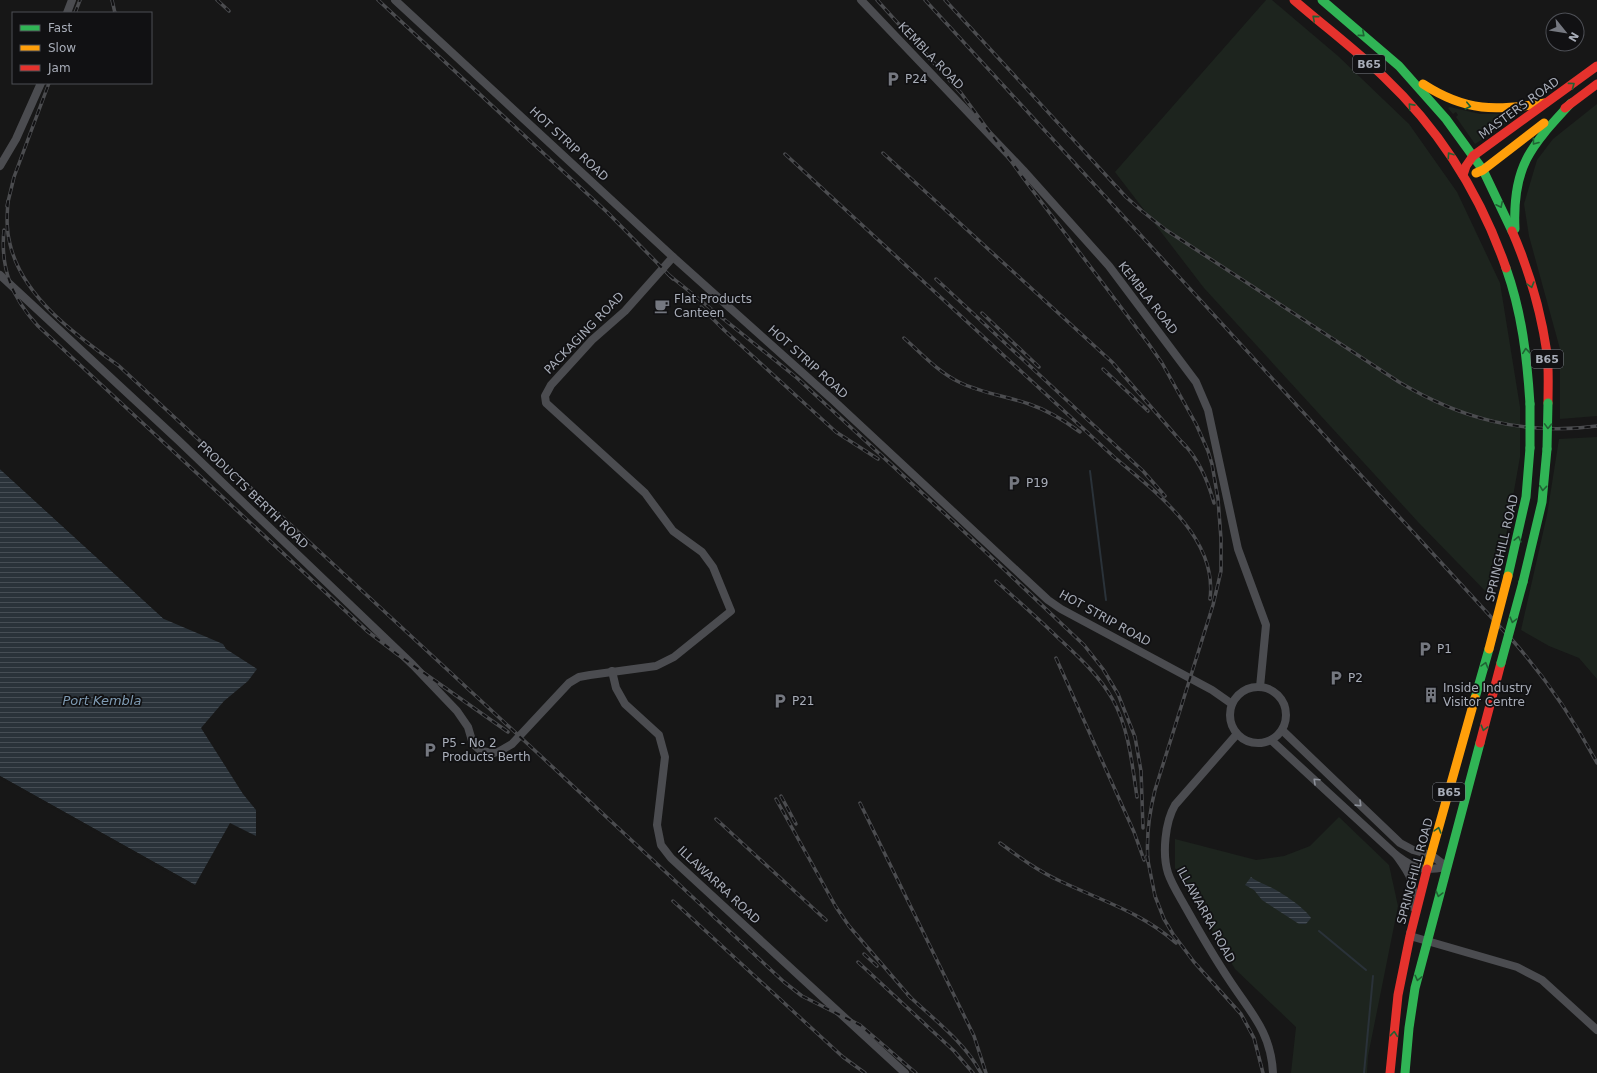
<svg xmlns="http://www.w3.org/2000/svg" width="1597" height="1073" font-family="'DejaVu Sans',sans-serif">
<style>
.green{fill:#1d241e}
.water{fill:url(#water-rules)}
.pier{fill:#171717}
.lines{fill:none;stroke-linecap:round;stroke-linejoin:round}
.stream{stroke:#2a3239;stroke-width:2}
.street{stroke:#4b4c50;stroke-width:8}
.fast{stroke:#30b455;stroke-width:9}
.slow{stroke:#ff9f0a;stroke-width:9}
.jam{stroke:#e5322d;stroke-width:9}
.rail-casing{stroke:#4b4c4f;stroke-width:3.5}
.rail{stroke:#111113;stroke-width:2;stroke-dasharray:6;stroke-linecap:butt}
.fast-bridge{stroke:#30b455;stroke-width:9}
.slow-bridge{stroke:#ff9f0a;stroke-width:9}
.oneway{stroke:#206234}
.oneway2{stroke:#8c9099}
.labels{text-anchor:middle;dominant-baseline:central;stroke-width:3.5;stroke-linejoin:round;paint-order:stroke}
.shield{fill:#111113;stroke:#7b7e86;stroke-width:1}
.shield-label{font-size:11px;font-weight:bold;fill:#a8adb8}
.street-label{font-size:12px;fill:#a8adb8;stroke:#111113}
.poi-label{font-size:12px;fill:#a8adb8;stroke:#111113;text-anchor:start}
.water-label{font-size:13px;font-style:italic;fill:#7f9bb3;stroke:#111113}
</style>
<defs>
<pattern id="water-rules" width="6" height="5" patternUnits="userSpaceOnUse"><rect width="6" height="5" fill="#2a3239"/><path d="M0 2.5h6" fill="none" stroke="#464d54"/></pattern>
</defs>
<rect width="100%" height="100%" fill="#171717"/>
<g class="green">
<path d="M1266 0H1272L1338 56 1409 124 1457 192 1500 283 1520 407V457L1504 547 1492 598 1419 523 1204 288 1115 172Z"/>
<path d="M1597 104V416L1560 419V349L1529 236 1524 204 1537 160 1553 139Z"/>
<path d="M1450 107 1480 114H1520L1475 144 1456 117 1458 115 1456 112 1453 114 1448 108Z"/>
<path d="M1597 437V679L1579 658 1549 646 1521 630 1547 515 1559 439Z"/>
<path d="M1339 817 1389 865 1398 906 1368 1056 1367 1073H1291L1296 1027 1235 969 1175 868V839L1256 860 1284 856 1310 846Z"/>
</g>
<g class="water">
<path d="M0 469 164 619 223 644 226 649 257 669 248 681 224 701 201 728 243 794 256 810V836L230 823 195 885 0 776Z"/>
<path d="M1251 877C1257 882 1263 883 1270 887 1281 892 1305 908 1311 918L1306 924H1299L1262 900 1254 890 1245 885Z"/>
</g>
<g class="pier">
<path d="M0 467H1L166 617 164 619 0 469Z"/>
<path d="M0 776 195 885 194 887 0 778Z"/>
</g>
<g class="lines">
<g class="stream">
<path d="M1090 471 1106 600"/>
<path d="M1319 931 1366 970"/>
<path d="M1364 1073 1373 976"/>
</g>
<g class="street">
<path d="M395 0 673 257 833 400 1048 600 1061 609 1212 690 1232 704"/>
<path d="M861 0 1023 170 1109 266 1196 382 1208 410 1238 549 1266 625 1260 687"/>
<path d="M67 13 72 0"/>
<path d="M0 166 16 139 41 83"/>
<path d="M0 275 178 440 413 665 457 711 468 727 473 744 481 751 494 753 500 751 512 744 569 683 579 677 590 675 656 666 674 657 731 611 713 567 702 552 673 531 645 493 546 403 545 396 551 385 592 340 625 311 673 257"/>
<path d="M612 671 616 688 625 704 659 735 665 757 657 825 661 845 671 858 905 1073"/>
<circle cx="1258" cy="715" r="28"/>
<path d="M1282 730 1400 843 1413 850 1431 855 1447 867"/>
<path d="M1237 734 1175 805C1165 822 1162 854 1168 873 1172 885 1180 897 1186 908 1200 933 1214 957 1230 981 1251 1013 1271 1032 1273 1073"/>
<path d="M1271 740 1396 855C1416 870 1422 871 1447 867"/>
<path d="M1396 855C1411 876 1415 881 1413 907"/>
<path d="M1410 933V936L1517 967 1542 980 1597 1030"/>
</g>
<g class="fast">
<path d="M1322 0 1399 66 1446 119 1483 170 1512 231"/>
<path d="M1515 229C1512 167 1530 147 1571 103"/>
<path d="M1506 268C1522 313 1527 357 1530 404"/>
<path d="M1508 576 1526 497 1530 448"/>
<path d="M1523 582 1542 502 1547 449"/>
<path d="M1475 698 1489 649"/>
<path d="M1405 1073 1409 1028 1415 988 1480 743"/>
</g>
<g class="slow">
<path d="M1423 84C1466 112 1496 111 1545 103"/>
<path d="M1476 173 1483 170 1544 123"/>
<path d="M1427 869 1475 698"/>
</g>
<g class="jam">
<path d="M1294 0C1324 26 1356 50 1384 77 1440 130 1481 196 1506 268"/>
<path d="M1565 108 1597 84"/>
<path d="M1463 175 1466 166 1473 156 1597 66"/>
<path d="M1512 231C1529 270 1541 312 1547 353 1549 369 1548 387 1548 403"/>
<path d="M1480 743 1501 663"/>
<path d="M1390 1073 1398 995 1410 936 1427 869"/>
</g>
<g class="rail-casing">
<g id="rail">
<path d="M112 0 115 13"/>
<path d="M217 0 229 11"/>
<path d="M378 0 608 213 673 279"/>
<path d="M877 0 961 93 1030 187 1148 343 1162 363 1196 424 1208 451 1212 464 1218 499 1221 539V571L1213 605 1155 790C1149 814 1146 836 1148 861"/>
<path d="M925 0 1514 642C1548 681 1573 718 1597 763"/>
<path d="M945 0 1126 197 1142 211 1166 230 1399 382C1461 419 1525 436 1597 426"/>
<path d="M75 13 80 0"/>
<path d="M883 153 1112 362 1185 446"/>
<path d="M785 154 1114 457C1156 492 1218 538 1210 599"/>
<path d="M8 201C7 216 6 229 10 244 22 297 77 336 119 366L544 759 784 982 802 996 860 1025 916 1073"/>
<path d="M7 206 14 177 49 83"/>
<path d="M4 230C0 268 12 298 38 326L367 631 397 654 508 732"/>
<path d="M669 275 797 378 958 526 1084 645 1103 669 1118 694 1135 737 1141 771 1143 828"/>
<path d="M936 279 1143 471 1165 496"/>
<path d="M701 307 724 330 836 432 878 459"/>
<path d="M982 313 1039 367"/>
<path d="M904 338C921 353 938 372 959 382 981 393 1006 396 1029 404 1047 410 1065 421 1080 432"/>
<path d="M1103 369 1148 411"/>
<path d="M1182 442C1199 459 1208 481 1214 503"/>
<path d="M996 581C1015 598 1034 615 1052 632 1074 653 1098 673 1113 700 1129 729 1132 764 1137 797"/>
<path d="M1056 658 1134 832 1144 860"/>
<path d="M781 796 796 824"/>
<path d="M776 799 836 907 849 926 911 998"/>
<path d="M860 803 974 1036 986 1073"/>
<path d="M716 819 826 920"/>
<path d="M1000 843C1019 857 1038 871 1060 881 1100 900 1143 913 1176 943"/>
<path d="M1147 856 1155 896 1164 919 1173 934 1194 962 1241 1014 1254 1038 1263 1073"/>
<path d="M673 901 843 1057 865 1073"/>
<path d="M864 954 877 966"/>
<path d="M858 962 954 1051 973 1073"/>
<path d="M908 995C933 1019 964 1041 981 1073"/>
</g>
</g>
<use href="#rail" class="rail"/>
<g class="fast-bridge">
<path d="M1530 404V448"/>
<path d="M1547 449 1548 403"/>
<path d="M1501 663 1523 582"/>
</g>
<path class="slow-bridge" d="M1489 649 1508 576"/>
</g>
<defs><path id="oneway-chevron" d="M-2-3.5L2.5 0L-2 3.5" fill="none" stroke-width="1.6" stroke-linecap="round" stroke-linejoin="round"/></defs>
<g class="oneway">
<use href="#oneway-chevron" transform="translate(1315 18) rotate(-139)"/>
<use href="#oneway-chevron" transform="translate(1362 34) rotate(41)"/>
<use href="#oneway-chevron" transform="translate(1572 85) rotate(-36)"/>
<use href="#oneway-chevron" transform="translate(1411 106) rotate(-132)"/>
<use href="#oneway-chevron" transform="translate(1468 106) rotate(13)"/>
<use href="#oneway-chevron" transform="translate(1535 142) rotate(127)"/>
<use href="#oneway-chevron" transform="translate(1450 155) rotate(-124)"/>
<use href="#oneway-chevron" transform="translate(1500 205) rotate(64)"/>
<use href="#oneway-chevron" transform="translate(1531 285) rotate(74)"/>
<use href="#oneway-chevron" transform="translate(1526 351) rotate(-96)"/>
<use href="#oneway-chevron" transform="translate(1548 426) rotate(92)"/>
<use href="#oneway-chevron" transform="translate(1543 488) rotate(96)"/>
<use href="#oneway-chevron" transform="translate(1518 539) rotate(-76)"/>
<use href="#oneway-chevron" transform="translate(1513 620) rotate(105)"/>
<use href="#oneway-chevron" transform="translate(1485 665) rotate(-74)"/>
<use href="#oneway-chevron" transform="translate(1484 728) rotate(105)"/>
<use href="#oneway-chevron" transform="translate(1438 830) rotate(-74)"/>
<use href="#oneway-chevron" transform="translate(1439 894) rotate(105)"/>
<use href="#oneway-chevron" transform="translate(1418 978) rotate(104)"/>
<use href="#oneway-chevron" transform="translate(1394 1034) rotate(-84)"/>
</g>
<g class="oneway2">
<use href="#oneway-chevron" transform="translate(1316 781) rotate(-137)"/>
<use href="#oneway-chevron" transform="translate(1359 804) rotate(44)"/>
</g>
<defs>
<g id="parking-bare" transform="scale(1.2)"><path d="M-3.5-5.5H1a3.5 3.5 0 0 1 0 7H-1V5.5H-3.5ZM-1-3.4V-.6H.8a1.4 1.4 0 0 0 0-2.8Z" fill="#757880" stroke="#111113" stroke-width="2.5" paint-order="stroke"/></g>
<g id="cafe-bare" transform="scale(1.2)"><path d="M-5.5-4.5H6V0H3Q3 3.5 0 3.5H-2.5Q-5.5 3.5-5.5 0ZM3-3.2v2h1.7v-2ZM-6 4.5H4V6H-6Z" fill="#757880" stroke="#111113" stroke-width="2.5" paint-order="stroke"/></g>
<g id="building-bare" transform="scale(1.2)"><path d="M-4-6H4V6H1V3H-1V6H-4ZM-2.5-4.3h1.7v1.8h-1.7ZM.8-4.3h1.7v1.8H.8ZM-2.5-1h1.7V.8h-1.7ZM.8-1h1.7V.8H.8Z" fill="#757880" stroke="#111113" stroke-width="2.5" paint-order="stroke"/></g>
</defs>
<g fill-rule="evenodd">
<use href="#parking-bare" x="893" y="79"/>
<use href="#cafe-bare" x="662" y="306"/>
<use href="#parking-bare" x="1014" y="483"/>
<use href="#parking-bare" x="1425" y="649"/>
<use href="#parking-bare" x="1336" y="678"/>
<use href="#building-bare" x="1431" y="695"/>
<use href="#parking-bare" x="780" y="701"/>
<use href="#parking-bare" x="430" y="750"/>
</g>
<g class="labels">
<g class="shield">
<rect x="1353" y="55" width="32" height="18" rx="3"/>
<rect x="1531" y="350" width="32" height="18" rx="3"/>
<rect x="1433" y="783" width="32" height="18" rx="3"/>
</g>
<g class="shield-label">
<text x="1369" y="64">B65</text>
<text x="1547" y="359">B65</text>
<text x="1449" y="792">B65</text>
</g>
<g class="street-label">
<text transform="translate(931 56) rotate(46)">KEMBLA ROAD</text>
<text transform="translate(1519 108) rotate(-36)">MASTERS ROAD</text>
<text transform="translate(569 144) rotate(43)">HOT STRIP ROAD</text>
<text transform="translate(1148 298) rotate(52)">KEMBLA ROAD</text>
<text transform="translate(584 333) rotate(-46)">PACKAGING ROAD</text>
<text transform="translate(808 362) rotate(42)">HOT STRIP ROAD</text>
<text transform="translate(253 495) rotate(44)">PRODUCTS BERTH ROAD</text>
<text transform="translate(1502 548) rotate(-77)">SPRINGHILL ROAD</text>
<text transform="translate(1105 618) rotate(29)">HOT STRIP ROAD</text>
<text transform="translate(1415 871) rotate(-75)">SPRINGHILL ROAD</text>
<text transform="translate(719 885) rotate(43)">ILLAWARRA ROAD</text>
<text transform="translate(1206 915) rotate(61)">ILLAWARRA ROAD</text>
</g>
<g class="poi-label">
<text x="905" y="79">P24</text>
<text x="674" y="299">Flat Products<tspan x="674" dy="14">Canteen</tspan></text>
<text x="1026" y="483">P19</text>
<text x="1437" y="649">P1</text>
<text x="1348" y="678">P2</text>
<text x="1443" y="688">Inside Industry<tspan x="1443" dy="14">Visitor Centre</tspan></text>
<text x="792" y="701">P21</text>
<text x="442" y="743">P5 - No 2<tspan x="442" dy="14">Products Berth</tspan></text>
</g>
<g class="water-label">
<text x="102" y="700">Port Kembla</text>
</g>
</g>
<rect x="12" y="12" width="140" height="72" fill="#111113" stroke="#4d4f55"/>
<rect x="20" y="25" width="20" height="6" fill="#30b455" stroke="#4d4f55"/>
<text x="48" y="32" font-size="12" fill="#a8adb8">Fast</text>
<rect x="20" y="45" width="20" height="6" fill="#ff9f0a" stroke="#4d4f55"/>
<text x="48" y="52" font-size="12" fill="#a8adb8">Slow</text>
<rect x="20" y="65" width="20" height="6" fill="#e5322d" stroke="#4d4f55"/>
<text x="48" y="72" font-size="12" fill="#a8adb8">Jam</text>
<g transform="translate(1565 32) rotate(120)"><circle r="19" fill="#111113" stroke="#4d4f55"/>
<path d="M0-3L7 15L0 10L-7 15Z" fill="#757880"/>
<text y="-6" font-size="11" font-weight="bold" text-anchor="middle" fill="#a8adb8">N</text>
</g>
</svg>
